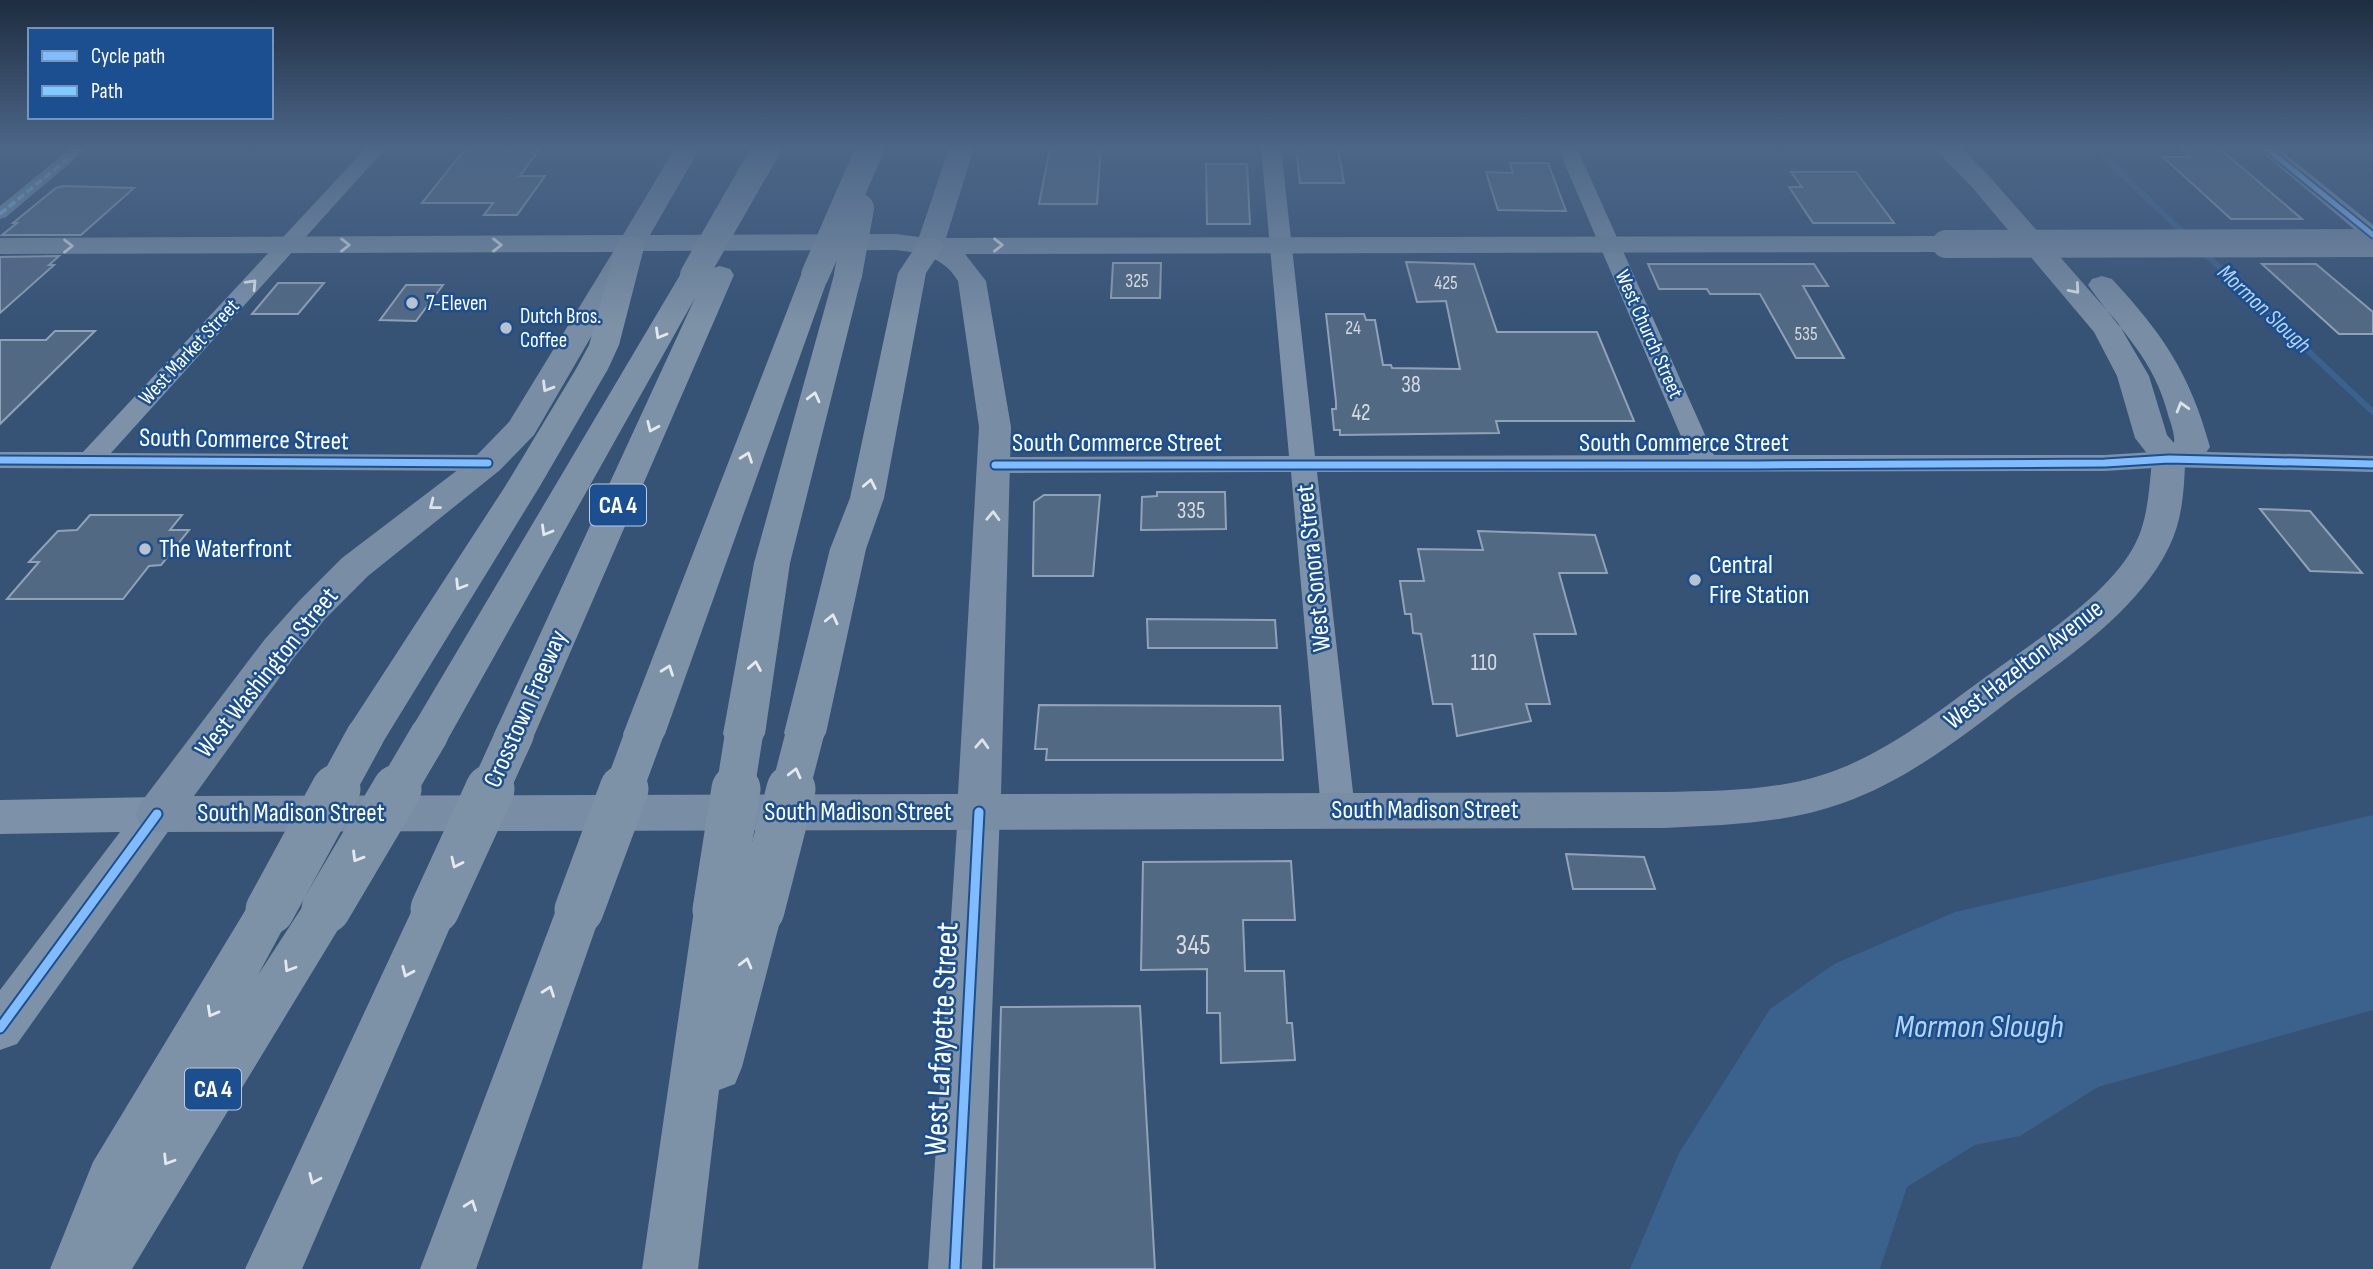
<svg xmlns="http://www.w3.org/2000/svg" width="2373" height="1269" font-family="'Sofia Sans Condensed',sans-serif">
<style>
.water{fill:#3b618d}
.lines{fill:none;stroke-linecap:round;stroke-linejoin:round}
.stream{stroke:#3b618d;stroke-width:6}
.building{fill:#526984;stroke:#92a2b6;stroke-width:2}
.pedestrian{fill:#7d92a8;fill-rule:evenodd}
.minor{fill:#7d92a8;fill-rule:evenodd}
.tertiary{fill:#7d92a8;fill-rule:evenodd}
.secondary{fill:#798da4;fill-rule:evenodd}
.motorway{fill:#7e92a7;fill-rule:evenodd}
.secondary-bridge{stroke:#798da4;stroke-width:28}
.motorway-bridge-far2{stroke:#7e92a7;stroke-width:28}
.motorway-bridge-far1{stroke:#7e92a7;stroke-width:38}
.motorway-bridge{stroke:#7e92a7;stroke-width:49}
.quiet{stroke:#80caff;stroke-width:3.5;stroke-dasharray:8 3.5;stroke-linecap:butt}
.cycleway-far2-casing{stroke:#1b4f8f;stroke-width:9}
.cycleway-far1-casing{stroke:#1b4f8f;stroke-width:11}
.cycleway-casing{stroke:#1b4f8f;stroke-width:13}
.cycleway-far2{stroke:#80bcff;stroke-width:5}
.cycleway-far1{stroke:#80bcff;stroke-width:7}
.cycleway{stroke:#80bcff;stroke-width:9}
.oneway{stroke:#dee2e8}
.oneway2{stroke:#e5e9ee}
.oneway3{stroke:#e5e9ed}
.poi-dot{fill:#b9c2ce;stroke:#1b4f8f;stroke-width:2.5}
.labels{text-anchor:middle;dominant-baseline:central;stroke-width:5;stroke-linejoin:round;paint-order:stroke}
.far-number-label{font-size:19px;fill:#d4dae0}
.far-poi-label{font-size:21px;fill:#fff;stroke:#1b4f8f;text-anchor:start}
.far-street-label{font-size:21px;fill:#fff;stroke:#1b4f8f}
.far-water-label{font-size:23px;font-style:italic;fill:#b5d3f5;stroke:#1b4f8f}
.number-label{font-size:23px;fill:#d4dae0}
.shield{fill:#1b4f8f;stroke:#bbcadd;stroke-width:2}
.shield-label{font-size:24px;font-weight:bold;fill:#fff}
.street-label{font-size:26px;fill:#fff;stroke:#1b4f8f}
.poi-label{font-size:26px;fill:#fff;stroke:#1b4f8f;text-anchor:start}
.near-number-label{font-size:28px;fill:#d4dae0}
.near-street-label{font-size:32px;fill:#fff;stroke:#1b4f8f}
.near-water-label{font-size:33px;font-style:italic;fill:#b5d3f5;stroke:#1b4f8f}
</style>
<rect width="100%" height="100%" fill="#365274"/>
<path class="water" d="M2373 815V1010L2098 1087 2020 1136 1975 1145 1907 1187 1880 1269H1630L1679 1153 1770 1009 1834 964 1955 912Z"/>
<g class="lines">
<g class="stream">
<path d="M2094 148 2187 236"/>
<path d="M2202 251 2373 412"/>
</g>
</g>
<g class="building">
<path d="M466 148H540L520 176H545L517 215H484L493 203H422Z"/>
<path d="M1050 148H1101L1097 204H1039Z"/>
<path d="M1296 148H1338L1344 183H1300Z"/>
<path d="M2181 148H2219L2302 219H2231L2163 157H2191Z"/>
<path d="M1510 163H1548L1566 211 1498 210 1486 172 1513 173Z"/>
<path d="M1206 164H1247L1250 224H1207Z"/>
<path d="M1791 172H1856L1894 223H1813L1789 187H1802Z"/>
<path d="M63 186 134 188 81 235H2L17 223H13L56 188Z"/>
<path d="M59 256 49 265H54L0 313V257Z"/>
<path d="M1406 262 1474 264 1497 332H1597L1634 421H1496L1499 433 1340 435V430H1334L1332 409H1336V402L1326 314H1364L1366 320H1375L1383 365H1391L1392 368 1460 369 1446 301 1417 302Z"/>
<path d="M1113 263H1161L1160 298H1111Z"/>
<path d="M1648 264H1814L1828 286H1803L1844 358H1796L1760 294H1710L1707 289H1659Z"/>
<path d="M2262 264H2316L2373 312V334H2339Z"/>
<path d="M278 283H324L298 314H252Z"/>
<path d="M406 285H443L416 321 380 320Z"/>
<path d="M55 331H95L0 424V340H46Z"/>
<path d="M1157 492H1225L1226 529 1141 530 1142 497 1157 496Z"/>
<path d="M1044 495H1100L1093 576H1033L1034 502Z"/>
<path d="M2260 509 2310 511 2362 573 2310 571Z"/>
<path d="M90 515H182L170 530H189L161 565 149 566 123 599H7L39 562H29L58 531 77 530Z"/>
<path d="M1478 531 1595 535 1607 573H1559L1576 634H1534L1550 704H1526L1531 721 1457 736 1452 704H1433L1421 634 1413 633 1411 614H1405L1400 581H1424L1418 549 1483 550Z"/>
<path d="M1147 619 1275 620 1277 648H1148Z"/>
<path d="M1039 705 1280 706 1283 760H1046L1047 749H1035Z"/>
<path d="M1566 854 1644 857 1655 889H1573Z"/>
<path d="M1291 861 1295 920H1243L1245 971H1284L1287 1023H1292L1295 1060 1221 1063 1220 1013H1207V969L1141 970 1143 862Z"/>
<path d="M1140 1006 1155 1269H994L1001 1007Z"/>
</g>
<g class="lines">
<path class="pedestrian" d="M71 148H88L6 217 0 219V206Z"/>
<g class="minor">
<path d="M366 148H386L111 453 488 455 497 457 501 463 497 469 488 471 0 468V452H83Z"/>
<path d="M1261 148H1281L1315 456 1689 455 1558 148H1577L1714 455H2105L2169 451 2373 456V472L2169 467 2105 471 1317 472 1355 810 1350 820 1338 824 1326 820 1321 810 1291 472 995 473 986 471 982 465 986 459 995 457 1289 456Z"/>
<path d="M2257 148H2278L2373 225V241L2366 239Z"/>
</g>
<g class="tertiary">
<path d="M979 795 994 800 1000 812 982 1269H928L958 812 964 800Z"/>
<path d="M157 797 172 802 178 814 172 826 17 1044 0 1050V990L120 832 0 834V800Z"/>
</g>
<path class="secondary" d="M675 148H700L650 235 896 234 919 237 949 148H974L946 238 1946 236 1956 238 1960 244 1956 250 1946 252 965 254 986 281 1011 427 1001 794 1664 792C1716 791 1772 791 1822 775 1886 755 1941 709 1994 671 2039 638 2105 597 2133 548 2148 522 2149 490 2152 460L2135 438 2117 376 2094 332 1971 186 1934 148H1961L1989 176 2118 323 2149 376 2167 435 2174 443C2175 437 2172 426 2169 418 2154 357 2121 333 2088 285L2092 279 2102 276 2112 279C2163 334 2190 374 2210 447L2205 454 2185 464C2184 492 2182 521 2169 547 2138 610 2073 653 2018 694 1963 736 1908 780 1843 803 1785 824 1724 825 1664 828L157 832 142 827 135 814 142 801 265 639 299 601 342 558 476 456 509 422 613 252 0 254V238L623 235ZM896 250C921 253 944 257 958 281L979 427 958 794 194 796 293 659 325 619 368 576 500 470 534 435 641 251Z"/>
<g class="motorway">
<path d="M631 236 641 238 645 244 619 345 608 369 540 486 380 747 365 752 350 747 344 736 350 725 506 485 576 369 589 345 617 244 621 238Z"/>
<path d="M930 238 940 240 944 246 926 273 884 498 866 549 826 733 820 744 805 749 790 744 784 733 830 549 850 498 898 273 920 240Z"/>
<path d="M694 266 704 269 707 273 710 269 720 266 730 269 734 275 530 745 515 750 500 745 494 734 695 298 444 746 429 751 414 746 408 735 414 724 680 275 684 269Z"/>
<path d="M815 266 825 269 829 275 665 734 659 745 644 750 629 745 623 734 801 275 805 269Z"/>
<path d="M848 266 858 269 862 275 790 563 765 734 759 745 744 750 729 745 723 734 754 563 834 275 838 269Z"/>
<path d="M326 889 342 895 349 909 342 923 132 1269H50L93 1162 254 896 270 890 286 896 293 910 258 975 310 895Z"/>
<path d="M435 889 451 895 458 909 302 1269H245L419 895Z"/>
<path d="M579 890 595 896 602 910 476 1269H420L556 910 563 896Z"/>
<path d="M717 890 733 896 738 907 744 896 760 890 776 896 783 910 742 1067 735 1084 719 1090 698 1269H642L694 910 701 896Z"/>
</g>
<path class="secondary-bridge" d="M1946 244 2373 243"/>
<g class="motorway-bridge-far2">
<path d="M694 275 767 148"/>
<path d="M815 275 869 151"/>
<path d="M848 275 860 208"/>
</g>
<g class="motorway-bridge-far1">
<path d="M335 791 365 736"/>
<path d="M396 791 429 735"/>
<path d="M489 791 515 734"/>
<path d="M623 791 644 734"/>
<path d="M735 791 744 734"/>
<path d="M790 791 805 733"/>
</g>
<g class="motorway-bridge">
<path d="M326 909 397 789"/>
<path d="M435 909 490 789"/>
<path d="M270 910 336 789"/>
<path d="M579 910 624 789"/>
<path d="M717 910 736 789"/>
<path d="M760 910 791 789"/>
</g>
<path class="quiet" d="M0 214 81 148"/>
<g class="cycleway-far2-casing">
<path id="cycleway-far2" d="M2266 148 2373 235"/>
</g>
<g class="cycleway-far1-casing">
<g id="cycleway-far1">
<path d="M0 460 488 463"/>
<path d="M995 465H1756L2105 463 2169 459 2373 464"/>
</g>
</g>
<g class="cycleway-casing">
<g id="cycleway">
<path d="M0 1028 157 814"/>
<path d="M955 1269 979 812"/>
</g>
</g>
<use href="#cycleway-far2" class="cycleway-far2"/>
<use href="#cycleway-far1" class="cycleway-far1"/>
<use href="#cycleway" class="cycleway"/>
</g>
<defs><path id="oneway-chevron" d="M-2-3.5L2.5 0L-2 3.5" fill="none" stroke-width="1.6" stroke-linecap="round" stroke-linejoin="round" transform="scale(1.75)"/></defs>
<g class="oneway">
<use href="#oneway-chevron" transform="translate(345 245)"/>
<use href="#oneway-chevron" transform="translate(497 245)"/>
<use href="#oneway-chevron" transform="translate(998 245)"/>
<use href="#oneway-chevron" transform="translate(68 246)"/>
<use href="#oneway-chevron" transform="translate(2075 289) rotate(49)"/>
<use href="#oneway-chevron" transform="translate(547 387) rotate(121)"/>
<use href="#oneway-chevron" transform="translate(2182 407) rotate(-106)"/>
<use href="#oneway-chevron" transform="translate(434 505) rotate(142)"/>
<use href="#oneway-chevron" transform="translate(993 516) rotate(-88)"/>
<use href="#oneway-chevron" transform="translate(982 744) rotate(-87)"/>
</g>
<use class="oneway2" href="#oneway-chevron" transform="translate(252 284) rotate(-47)"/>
<g class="oneway3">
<use href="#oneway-chevron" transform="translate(660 334) rotate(120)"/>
<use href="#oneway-chevron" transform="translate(814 397) rotate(-76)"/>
<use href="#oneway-chevron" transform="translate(652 427) rotate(114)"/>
<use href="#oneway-chevron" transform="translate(747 457) rotate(-70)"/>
<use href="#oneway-chevron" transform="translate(870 484) rotate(-79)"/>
<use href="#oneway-chevron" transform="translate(546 531) rotate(120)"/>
<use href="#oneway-chevron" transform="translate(460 585) rotate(122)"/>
<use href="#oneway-chevron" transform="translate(832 619) rotate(-77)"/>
<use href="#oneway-chevron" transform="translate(755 666) rotate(-80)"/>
<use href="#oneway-chevron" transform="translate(668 670) rotate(-70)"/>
<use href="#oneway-chevron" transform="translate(795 773) rotate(-76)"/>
<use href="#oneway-chevron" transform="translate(357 857) rotate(121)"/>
<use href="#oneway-chevron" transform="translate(456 863) rotate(115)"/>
<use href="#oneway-chevron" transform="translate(746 963) rotate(-75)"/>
<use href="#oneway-chevron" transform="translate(289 967) rotate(122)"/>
<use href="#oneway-chevron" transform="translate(407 972) rotate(114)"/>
<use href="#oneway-chevron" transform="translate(549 991) rotate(-70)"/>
<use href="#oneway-chevron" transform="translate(212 1012) rotate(119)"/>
<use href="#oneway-chevron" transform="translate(168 1160) rotate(122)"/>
<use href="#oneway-chevron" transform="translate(314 1179) rotate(114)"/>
<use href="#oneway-chevron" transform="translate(471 1205) rotate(-70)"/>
</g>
<linearGradient id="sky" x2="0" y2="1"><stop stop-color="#1e2d40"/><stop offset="0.45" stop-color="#4c6688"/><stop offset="1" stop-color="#4c6688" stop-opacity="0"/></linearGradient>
<rect width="2373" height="326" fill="url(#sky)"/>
<g class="poi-dot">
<circle cx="412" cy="303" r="7"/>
<circle cx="506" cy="328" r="7"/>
<circle cx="145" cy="549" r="7"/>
<circle cx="1695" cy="580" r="7"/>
</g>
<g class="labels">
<g class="far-number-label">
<text x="1137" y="281">325</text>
<text x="1446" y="283">425</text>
<text x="1353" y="328">24</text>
<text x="1806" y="334">535</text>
</g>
<g class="far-poi-label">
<text x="426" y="303">7-Eleven</text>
<text x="520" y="316">Dutch Bros.<tspan x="520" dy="24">Coffee</tspan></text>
</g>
<g class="far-street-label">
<text transform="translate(1649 334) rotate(66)">West Church Street</text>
<text transform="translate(189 352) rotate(-47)">West Market Street</text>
</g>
<g class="far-water-label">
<text transform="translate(2264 309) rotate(43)">Mormon Slough</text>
</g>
<g class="number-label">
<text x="1411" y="385">38</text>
<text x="1361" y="413">42</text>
<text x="1191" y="511">335</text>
<text x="1484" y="663">110</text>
</g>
<g class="shield">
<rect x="590" y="484.5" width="56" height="41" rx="5"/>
<rect x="185" y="1068.5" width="56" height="41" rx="5"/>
</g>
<g class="shield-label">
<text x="618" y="505">CA 4</text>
<text x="213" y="1089">CA 4</text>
</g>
<g class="street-label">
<text transform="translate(244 440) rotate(1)">South Commerce Street</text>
<text x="1117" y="443">South Commerce Street</text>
<text x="1684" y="443">South Commerce Street</text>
<text transform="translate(1314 568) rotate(-96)">West Sonora Street</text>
<text transform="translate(2024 665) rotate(-38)">West Hazelton Avenue</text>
<text transform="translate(267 673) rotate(-51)">West Washington Street</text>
<text transform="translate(526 709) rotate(-66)">Crosstown Freeway</text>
<text x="1425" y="810">South Madison Street</text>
<text x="858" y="812">South Madison Street</text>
<text x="291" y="813">South Madison Street</text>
</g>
<g class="poi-label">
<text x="159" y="549">The Waterfront</text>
<text x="1709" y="565">Central<tspan x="1709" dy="30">Fire Station</tspan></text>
</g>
<g class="near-number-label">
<text x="1193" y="945">345</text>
</g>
<g class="near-street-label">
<text transform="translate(942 1039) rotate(-87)">West Lafayette Street</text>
</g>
<g class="near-water-label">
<text x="1979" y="1027">Mormon Slough</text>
</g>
</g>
<rect x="28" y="28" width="245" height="91" fill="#1b4f8f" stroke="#7695bc" stroke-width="2"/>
<rect x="42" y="51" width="35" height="10" fill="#80bcff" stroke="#7695bc" stroke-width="2"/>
<text x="91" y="63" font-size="21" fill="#ffffff">Cycle path</text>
<rect x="42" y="86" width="35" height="10" fill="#80caff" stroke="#7695bc" stroke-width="2"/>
<text x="91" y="98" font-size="21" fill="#ffffff">Path</text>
</svg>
